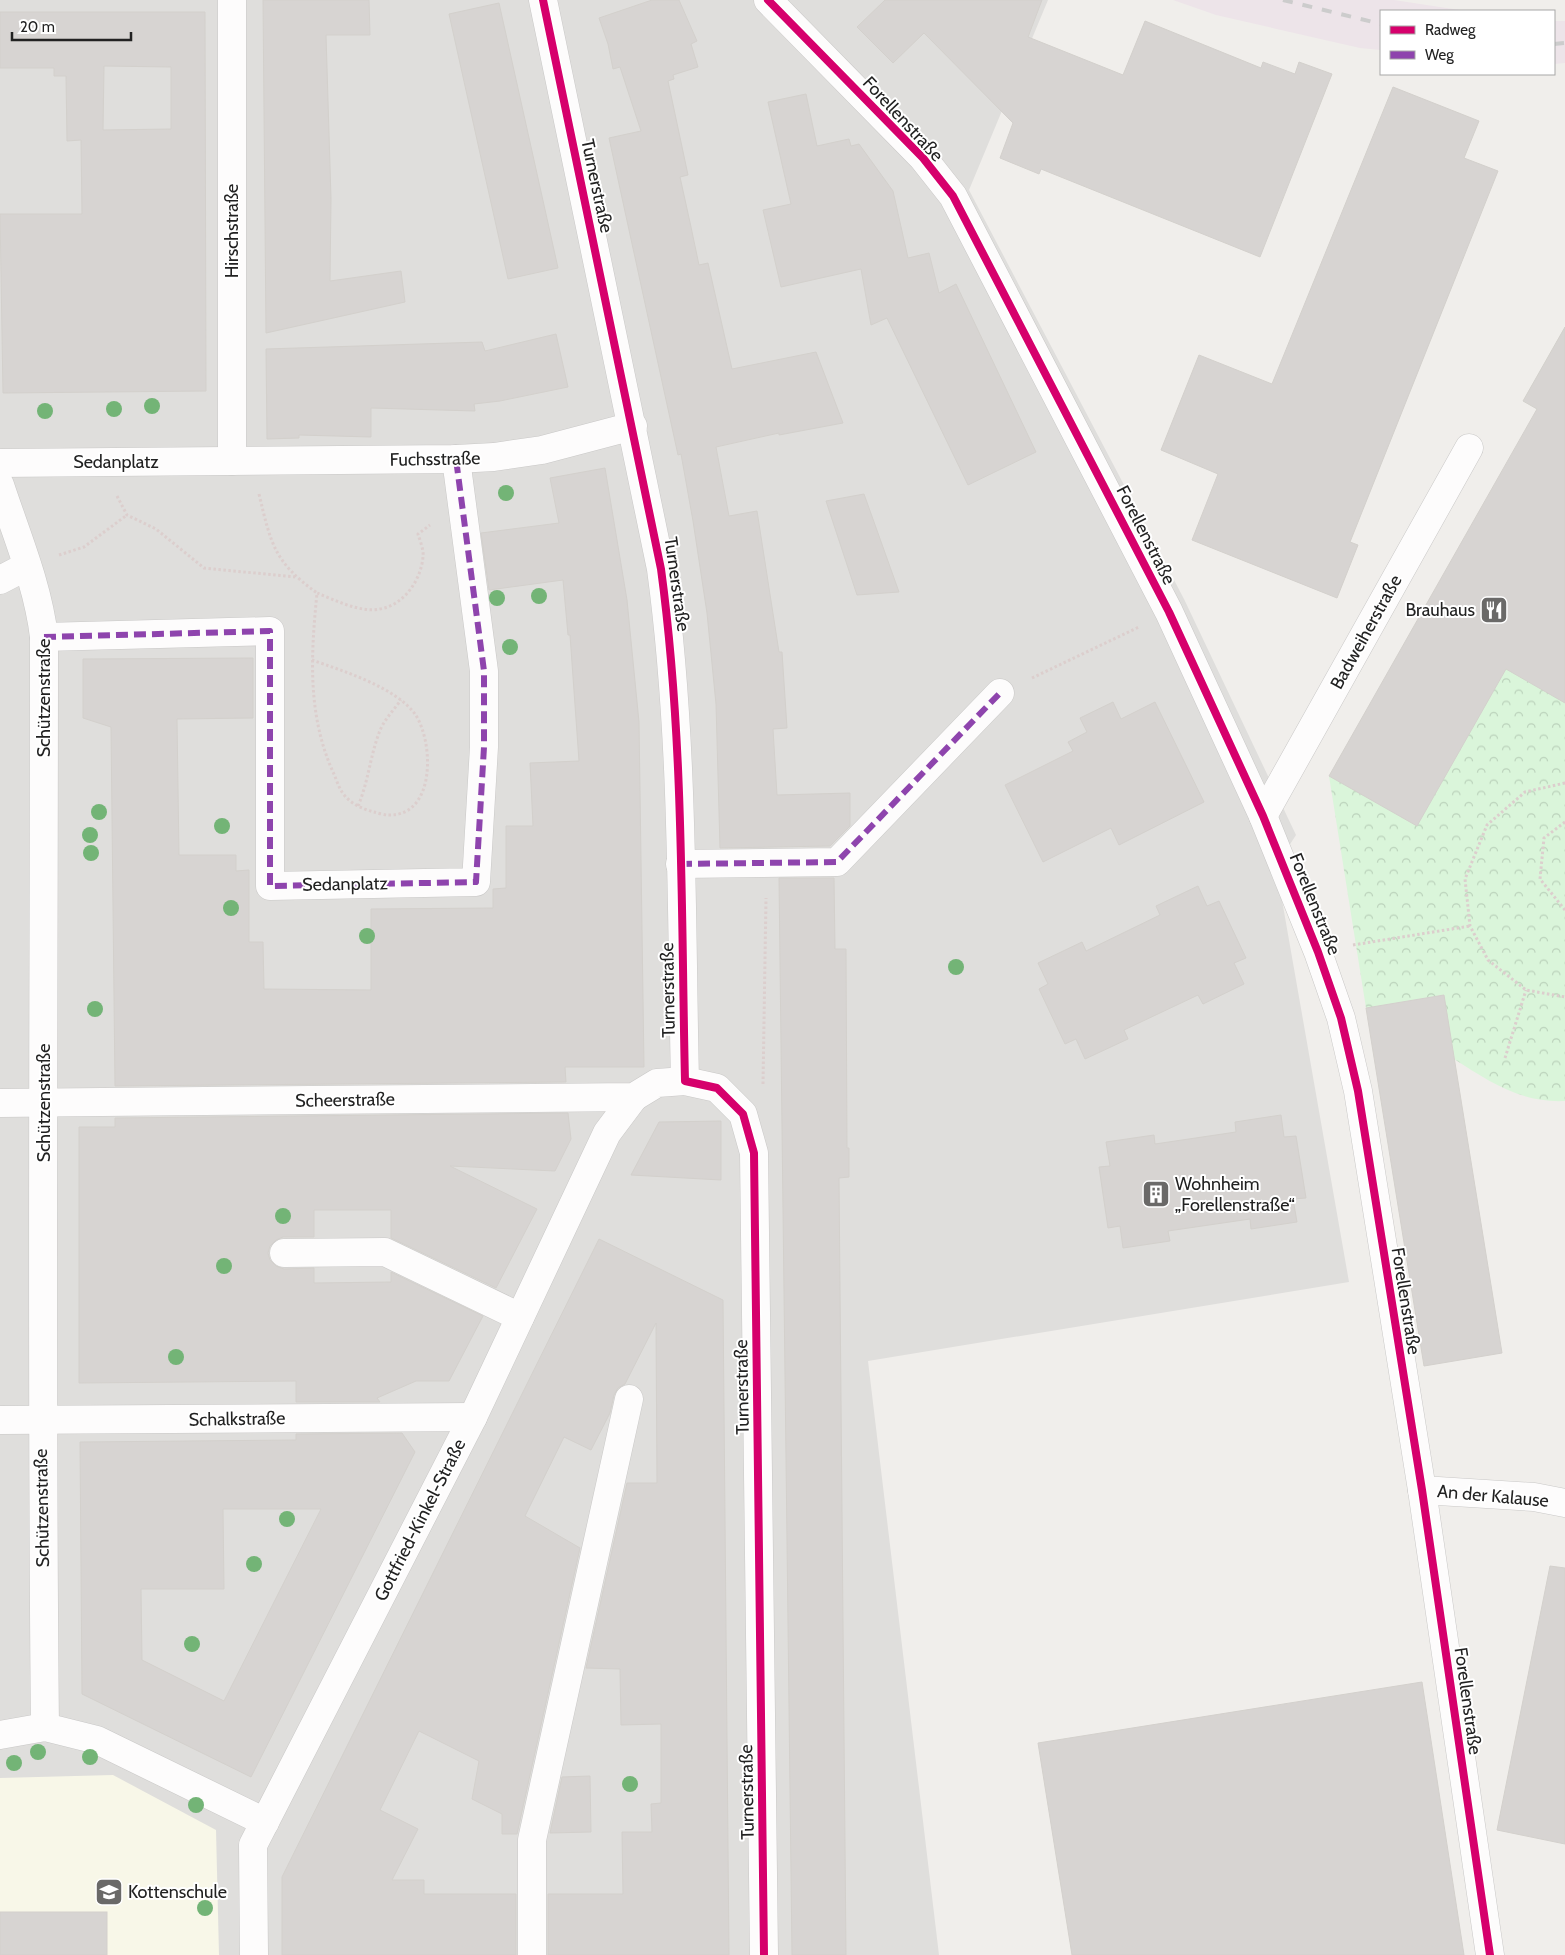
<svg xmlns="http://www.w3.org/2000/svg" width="1565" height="1955" font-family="Cabin,sans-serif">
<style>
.residential{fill:#dfdedc}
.industrial{fill:#ede4e9}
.education{fill:#f8f7e8}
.park{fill:url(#park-crowns)}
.building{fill:#d7d4d2;stroke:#d3d0cc;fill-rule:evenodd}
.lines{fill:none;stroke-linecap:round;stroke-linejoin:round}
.minor-casing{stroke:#c9c8c7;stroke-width:29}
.path{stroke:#dccecd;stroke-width:3;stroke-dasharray:2.5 2.5;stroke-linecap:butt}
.minor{stroke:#fdfcfc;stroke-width:28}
.rail{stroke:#ccc;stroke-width:4;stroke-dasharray:10 10;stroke-linecap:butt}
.quiet{stroke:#8e44ad;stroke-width:6;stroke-dasharray:12 6;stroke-linecap:butt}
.cycleway-casing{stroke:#fff;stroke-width:11}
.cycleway{stroke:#d6006c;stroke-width:8}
.tree{fill:#73b476}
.labels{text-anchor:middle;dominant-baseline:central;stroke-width:4;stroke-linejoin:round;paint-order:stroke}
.street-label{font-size:18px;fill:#222;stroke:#fff}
.poi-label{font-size:18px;fill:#222;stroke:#fff;text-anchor:start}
</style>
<defs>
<pattern id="park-crowns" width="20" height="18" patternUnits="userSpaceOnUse" patternTransform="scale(1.25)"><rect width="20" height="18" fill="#daf5da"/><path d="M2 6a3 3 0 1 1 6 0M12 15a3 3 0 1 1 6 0" fill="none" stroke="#bbd2bb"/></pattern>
</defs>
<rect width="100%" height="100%" fill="#f0eeeb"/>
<path class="residential" d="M0 0H1048L969 190 1184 599 1296 835 1276 866 1349 1282 868 1361 939 1955H0Z"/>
<g class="industrial">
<path d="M1173 0H1394L1466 11H1381V50L1360 48 1216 15Z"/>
<path d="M1554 21H1565V63L1554 64Z"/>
</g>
<path class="education" d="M113 1775 216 1830 219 1955H0V1778Z"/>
<path class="park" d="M1565 327V1101C1521 1103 1490 1082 1454 1059L1443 995 1366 1008 1329 776 1544 413 1523 401Z"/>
<g class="building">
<path d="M263 0H369L370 35H326L331 199 330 281 401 271 405 302 266 333Z"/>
<path d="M652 0H679L697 41 691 44 698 67 673 75 674 79 668 81 688 175 680 177 691 227 699 265 708 263 732 369 816 352 843 423 779 435V433L716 447 729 516 757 511 779 652H782L787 728 773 729 777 795 850 793V826L830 846 720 848 716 704 707 613 693 521 681 454 678 455 609 138 641 131 620 67 613 69 608 44 599 18Z"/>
<path d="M885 0H1042L1028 37 1123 75 1145 21 1261 68 1263 62 1295 74 1299 62 1332 74 1260 257 1041 169 1039 174 1000 158 1013 123 924 33 893 63 857 27Z"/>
<path d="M499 3 558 268 508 279 449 14Z"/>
<path d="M0 12H205L206 391 3 393 0 214H82L81 140 67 141 66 76H54V68H0ZM104 66 171 67V129L103 130Z"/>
<path d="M1393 87 1479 121 1464 158 1498 171 1350 542 1358 545 1337 598 1192 540 1218 474 1161 450 1199 355 1272 384Z"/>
<path d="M806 94 817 146 849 139 851 146 859 144 893 191 908 258 929 253 939 293 956 284 1036 452 968 485 887 318 871 325 861 269 781 287 763 210 791 204 768 102Z"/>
<path d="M1565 327V703L1506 669 1417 826 1329 776 1537 409 1523 401Z"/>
<path d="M556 334 568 387 500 401 474 404 475 411 371 408V437L299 435V438L267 439 266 349 482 342 485 351Z"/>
<path d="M605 468 627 600 639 722 644 1067H565L566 1082 115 1086 111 727 83 718V659L253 658V718L177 719 179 855H236V871L249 870V942H263L264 989 371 990V909L493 908V889L506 888V826H533L530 763 579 761 570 635H568L563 580 489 590 481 533 559 523 550 478Z"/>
<path d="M864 494 899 592 857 595 826 501Z"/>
<path d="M1113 702 1121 719 1155 702 1204 802 1119 845 1111 828 1043 862 1005 785 1073 751 1068 742 1087 732 1080 718Z"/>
<path d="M779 878H834L835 949H846L847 1148H849V1177L839 1178 846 1955H792Z"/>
<path d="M1198 886 1207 906 1219 901 1246 958 1234 963 1244 984 1203 1004 1198 995 1124 1030 1128 1039 1085 1059 1076 1039 1065 1044 1039 989 1048 984 1038 963 1082 942 1086 951 1160 915 1156 906Z"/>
<path d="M1444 995 1502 1353 1424 1366 1366 1008Z"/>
<path d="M568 1113 571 1139 555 1171 450 1166 537 1209 496 1288 391 1238V1210H314V1237H283L276 1240 270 1246 268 1253 270 1260 276 1266 284 1269 314 1268V1283L391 1282V1272L483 1316 449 1381H416L377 1398 380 1402H296V1381L79 1383V1127H115V1118Z"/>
<path d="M1281 1115 1284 1137 1296 1136 1306 1198 1293 1199 1297 1222 1251 1229 1250 1219 1168 1231 1170 1241 1123 1248 1120 1226 1108 1228 1099 1167 1110 1166 1106 1142 1154 1135 1155 1144 1236 1132 1235 1122Z"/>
<path d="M721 1121V1180L631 1175 659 1122Z"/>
<path d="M599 1239 723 1300 729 1955H548V1894H623L622 1832H652L651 1804 661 1803V1724L621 1725 620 1669 586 1668 627 1483H657L656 1323 625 1384 618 1388 614 1395 610 1413 591 1450 564 1437 525 1516 580 1548 517 1834H502V1814L472 1799 479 1761 419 1731 380 1810 418 1829 392 1880H424V1894H516V1955H282V1877Z"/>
<path d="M402 1433 415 1452 251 1777 82 1694 80 1442 296 1440V1434ZM223 1509H321L224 1701 142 1660 141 1589H224Z"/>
<path d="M1550 1566 1565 1568V1844L1497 1830Z"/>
<path d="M1422 1682 1464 1955H1072L1038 1743Z"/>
<path d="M590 1776 591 1832 550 1833 562 1777Z"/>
<rect x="0" y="1912" width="107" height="43"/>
</g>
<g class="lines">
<g class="minor-casing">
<g id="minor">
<path d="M232 0V461"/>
<path d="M543 0 661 569C684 739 681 910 685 1081L717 1088 743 1114 754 1153 764 1955"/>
<path d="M768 0 923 158 953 196 1169 612 1263 816 1318 952 1341 1018 1358 1091 1422 1490 1490 1955"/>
<path d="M0 463 456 459 494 457 542 450 633 426"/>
<path d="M0 485C16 534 38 585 44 637 44 1000 41 1364 45 1727"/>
<path d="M0 580 27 566"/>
<path d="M44 637 270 631V886L476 882 484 747V671L456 459"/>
<path d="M1263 816 1469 448"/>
<path d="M680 864 837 862 1000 693"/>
<path d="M0 1103 634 1097 657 1083 685 1081"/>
<path d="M284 1253 385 1252 520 1317"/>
<path d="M0 1420 473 1417"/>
<path d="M1422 1490 1534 1497 1565 1503"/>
<path d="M0 1735 45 1727 97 1740 265 1822"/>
<path d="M254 1955 253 1845 473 1417 607 1133 634 1097"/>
<path d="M532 1955V1840L629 1399"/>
</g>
</g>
<g class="path">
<path d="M259 494C271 544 274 562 317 593"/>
<path d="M117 496 127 515 156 529 204 568 295 577"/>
<path d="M59 555 84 547 127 515"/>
<path d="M312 660C343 671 395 687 415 714 434 742 436 817 388 815 384 815 378 813 374 812 362 809 349 803 342 792 338 786 336 778 333 772 307 714 311 654 317 593 335 600 360 613 380 609 404 605 421 580 423 557 424 550 420 541 418 534L430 525"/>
<path d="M1032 678 1139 627"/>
<path d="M1565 783 1525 792 1487 825 1465 879 1470 926 1488 960 1526 990 1565 997"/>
<path d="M358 806C368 783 370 757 379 733 383 721 393 711 401 700"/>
<path d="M1565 822 1544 838 1540 879 1565 910"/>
<path d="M1353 945 1470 926"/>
<path d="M1505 1058 1526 990"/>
<path d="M763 1084 766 898"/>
</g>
<use href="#minor" class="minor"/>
<g class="rail">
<path d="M1283 0 1381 24"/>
<path d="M1554 44 1565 43"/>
</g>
<g class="quiet">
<path d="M44 637 270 631V886L476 882 484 747V671L456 459"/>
<path d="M680 864 837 862 1000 693"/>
</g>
<g class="cycleway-casing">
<g id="cycleway">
<path d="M543 0 661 569C684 739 681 910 685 1081L717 1088 743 1114 754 1153 764 1955"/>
<path d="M768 0 923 158 953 196 1169 612 1263 816 1318 952 1341 1018 1358 1091 1422 1490 1490 1955"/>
</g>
</g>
<use href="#cycleway" class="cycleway"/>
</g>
<g class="tree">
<circle cx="152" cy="406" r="8"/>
<circle cx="114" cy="409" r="8"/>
<circle cx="45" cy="411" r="8"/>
<circle cx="506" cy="493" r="8"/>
<circle cx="539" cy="596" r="8"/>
<circle cx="497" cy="598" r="8"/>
<circle cx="510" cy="647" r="8"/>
<circle cx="99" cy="812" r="8"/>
<circle cx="222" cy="826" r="8"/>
<circle cx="90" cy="835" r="8"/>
<circle cx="91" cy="853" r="8"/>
<circle cx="231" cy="908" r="8"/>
<circle cx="367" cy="936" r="8"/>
<circle cx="956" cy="967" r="8"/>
<circle cx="95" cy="1009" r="8"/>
<circle cx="283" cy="1216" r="8"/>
<circle cx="224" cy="1266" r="8"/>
<circle cx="176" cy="1357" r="8"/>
<circle cx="287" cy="1519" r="8"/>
<circle cx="254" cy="1564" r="8"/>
<circle cx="192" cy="1644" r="8"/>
<circle cx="38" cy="1752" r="8"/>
<circle cx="90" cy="1757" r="8"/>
<circle cx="14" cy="1763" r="8"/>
<circle cx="630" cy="1784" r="8"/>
<circle cx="196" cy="1805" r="8"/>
<circle cx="205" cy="1908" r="8"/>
</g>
<defs>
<g id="restaurant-square" transform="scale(1.4375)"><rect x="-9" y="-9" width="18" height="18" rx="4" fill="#6a6968" stroke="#fff"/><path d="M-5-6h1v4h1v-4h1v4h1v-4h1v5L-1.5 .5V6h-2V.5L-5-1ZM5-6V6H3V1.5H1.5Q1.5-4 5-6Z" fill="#fff"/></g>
<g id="building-square" transform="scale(1.4375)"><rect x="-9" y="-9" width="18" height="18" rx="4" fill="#6a6968" stroke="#fff"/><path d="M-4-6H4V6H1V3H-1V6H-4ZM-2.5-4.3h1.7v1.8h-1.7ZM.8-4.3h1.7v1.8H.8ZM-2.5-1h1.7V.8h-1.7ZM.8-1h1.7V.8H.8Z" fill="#fff"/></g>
<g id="school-square" transform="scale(1.4375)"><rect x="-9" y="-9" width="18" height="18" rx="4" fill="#6a6968" stroke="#fff"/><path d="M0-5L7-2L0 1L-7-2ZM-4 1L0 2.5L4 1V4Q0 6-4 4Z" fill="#fff"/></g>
</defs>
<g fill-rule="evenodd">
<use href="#restaurant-square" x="1494" y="610"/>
<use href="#building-square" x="1156" y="1194"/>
<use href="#school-square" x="109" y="1892"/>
</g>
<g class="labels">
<g class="street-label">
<text transform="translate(903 119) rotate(47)">Forellenstraße</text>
<text transform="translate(597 186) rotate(78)">Turnerstraße</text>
<text transform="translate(232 231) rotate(-90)">Hirschstraße</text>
<text transform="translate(435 459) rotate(-1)">Fuchsstraße</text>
<text x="116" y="462">Sedanplatz</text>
<text transform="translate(1146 535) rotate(63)">Forellenstraße</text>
<text transform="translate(677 584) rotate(82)">Turnerstraße</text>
<text transform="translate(1366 632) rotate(-61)">Badweiherstraße</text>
<text transform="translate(44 698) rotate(-90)">Schützenstraße</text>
<text transform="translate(345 884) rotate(-1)">Sedanplatz</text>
<text transform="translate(1315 904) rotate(68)">Forellenstraße</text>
<text transform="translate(668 990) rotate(-91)">Turnerstraße</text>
<text transform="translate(345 1100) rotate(-1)">Scheerstraße</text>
<text transform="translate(44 1103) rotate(-90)">Schützenstraße</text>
<text transform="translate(1406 1301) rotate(81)">Forellenstraße</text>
<text transform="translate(742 1387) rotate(-91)">Turnerstraße</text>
<text transform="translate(237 1419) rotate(-1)">Schalkstraße</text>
<text transform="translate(1493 1496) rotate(5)">An der Kalause</text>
<text transform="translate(42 1508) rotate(-91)">Schützenstraße</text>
<text transform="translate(420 1520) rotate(-63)">Gottfried-Kinkel-Straße</text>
<text transform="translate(1468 1701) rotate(82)">Forellenstraße</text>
<text transform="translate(747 1792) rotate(-91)">Turnerstraße</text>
</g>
<g class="poi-label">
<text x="1475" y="610" text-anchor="end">Brauhaus</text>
<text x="1175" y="1184">Wohnheim<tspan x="1175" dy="21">„Forellenstraße“</tspan></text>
<text x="128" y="1892">Kottenschule</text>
</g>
</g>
<rect x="1380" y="10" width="175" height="65" fill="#ffffff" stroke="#a7a7a7"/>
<rect x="1390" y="26" width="25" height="8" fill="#d6006c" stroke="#a7a7a7"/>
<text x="1425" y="35" font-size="15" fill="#222222">Radweg</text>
<rect x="1390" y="51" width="25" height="8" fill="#8e44ad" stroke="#a7a7a7"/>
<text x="1425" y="60" font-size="15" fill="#222222">Weg</text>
<path d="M12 32v8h119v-8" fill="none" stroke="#222222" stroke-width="2.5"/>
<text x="20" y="32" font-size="15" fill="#222222" stroke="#ffffff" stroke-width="4" paint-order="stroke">20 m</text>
</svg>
